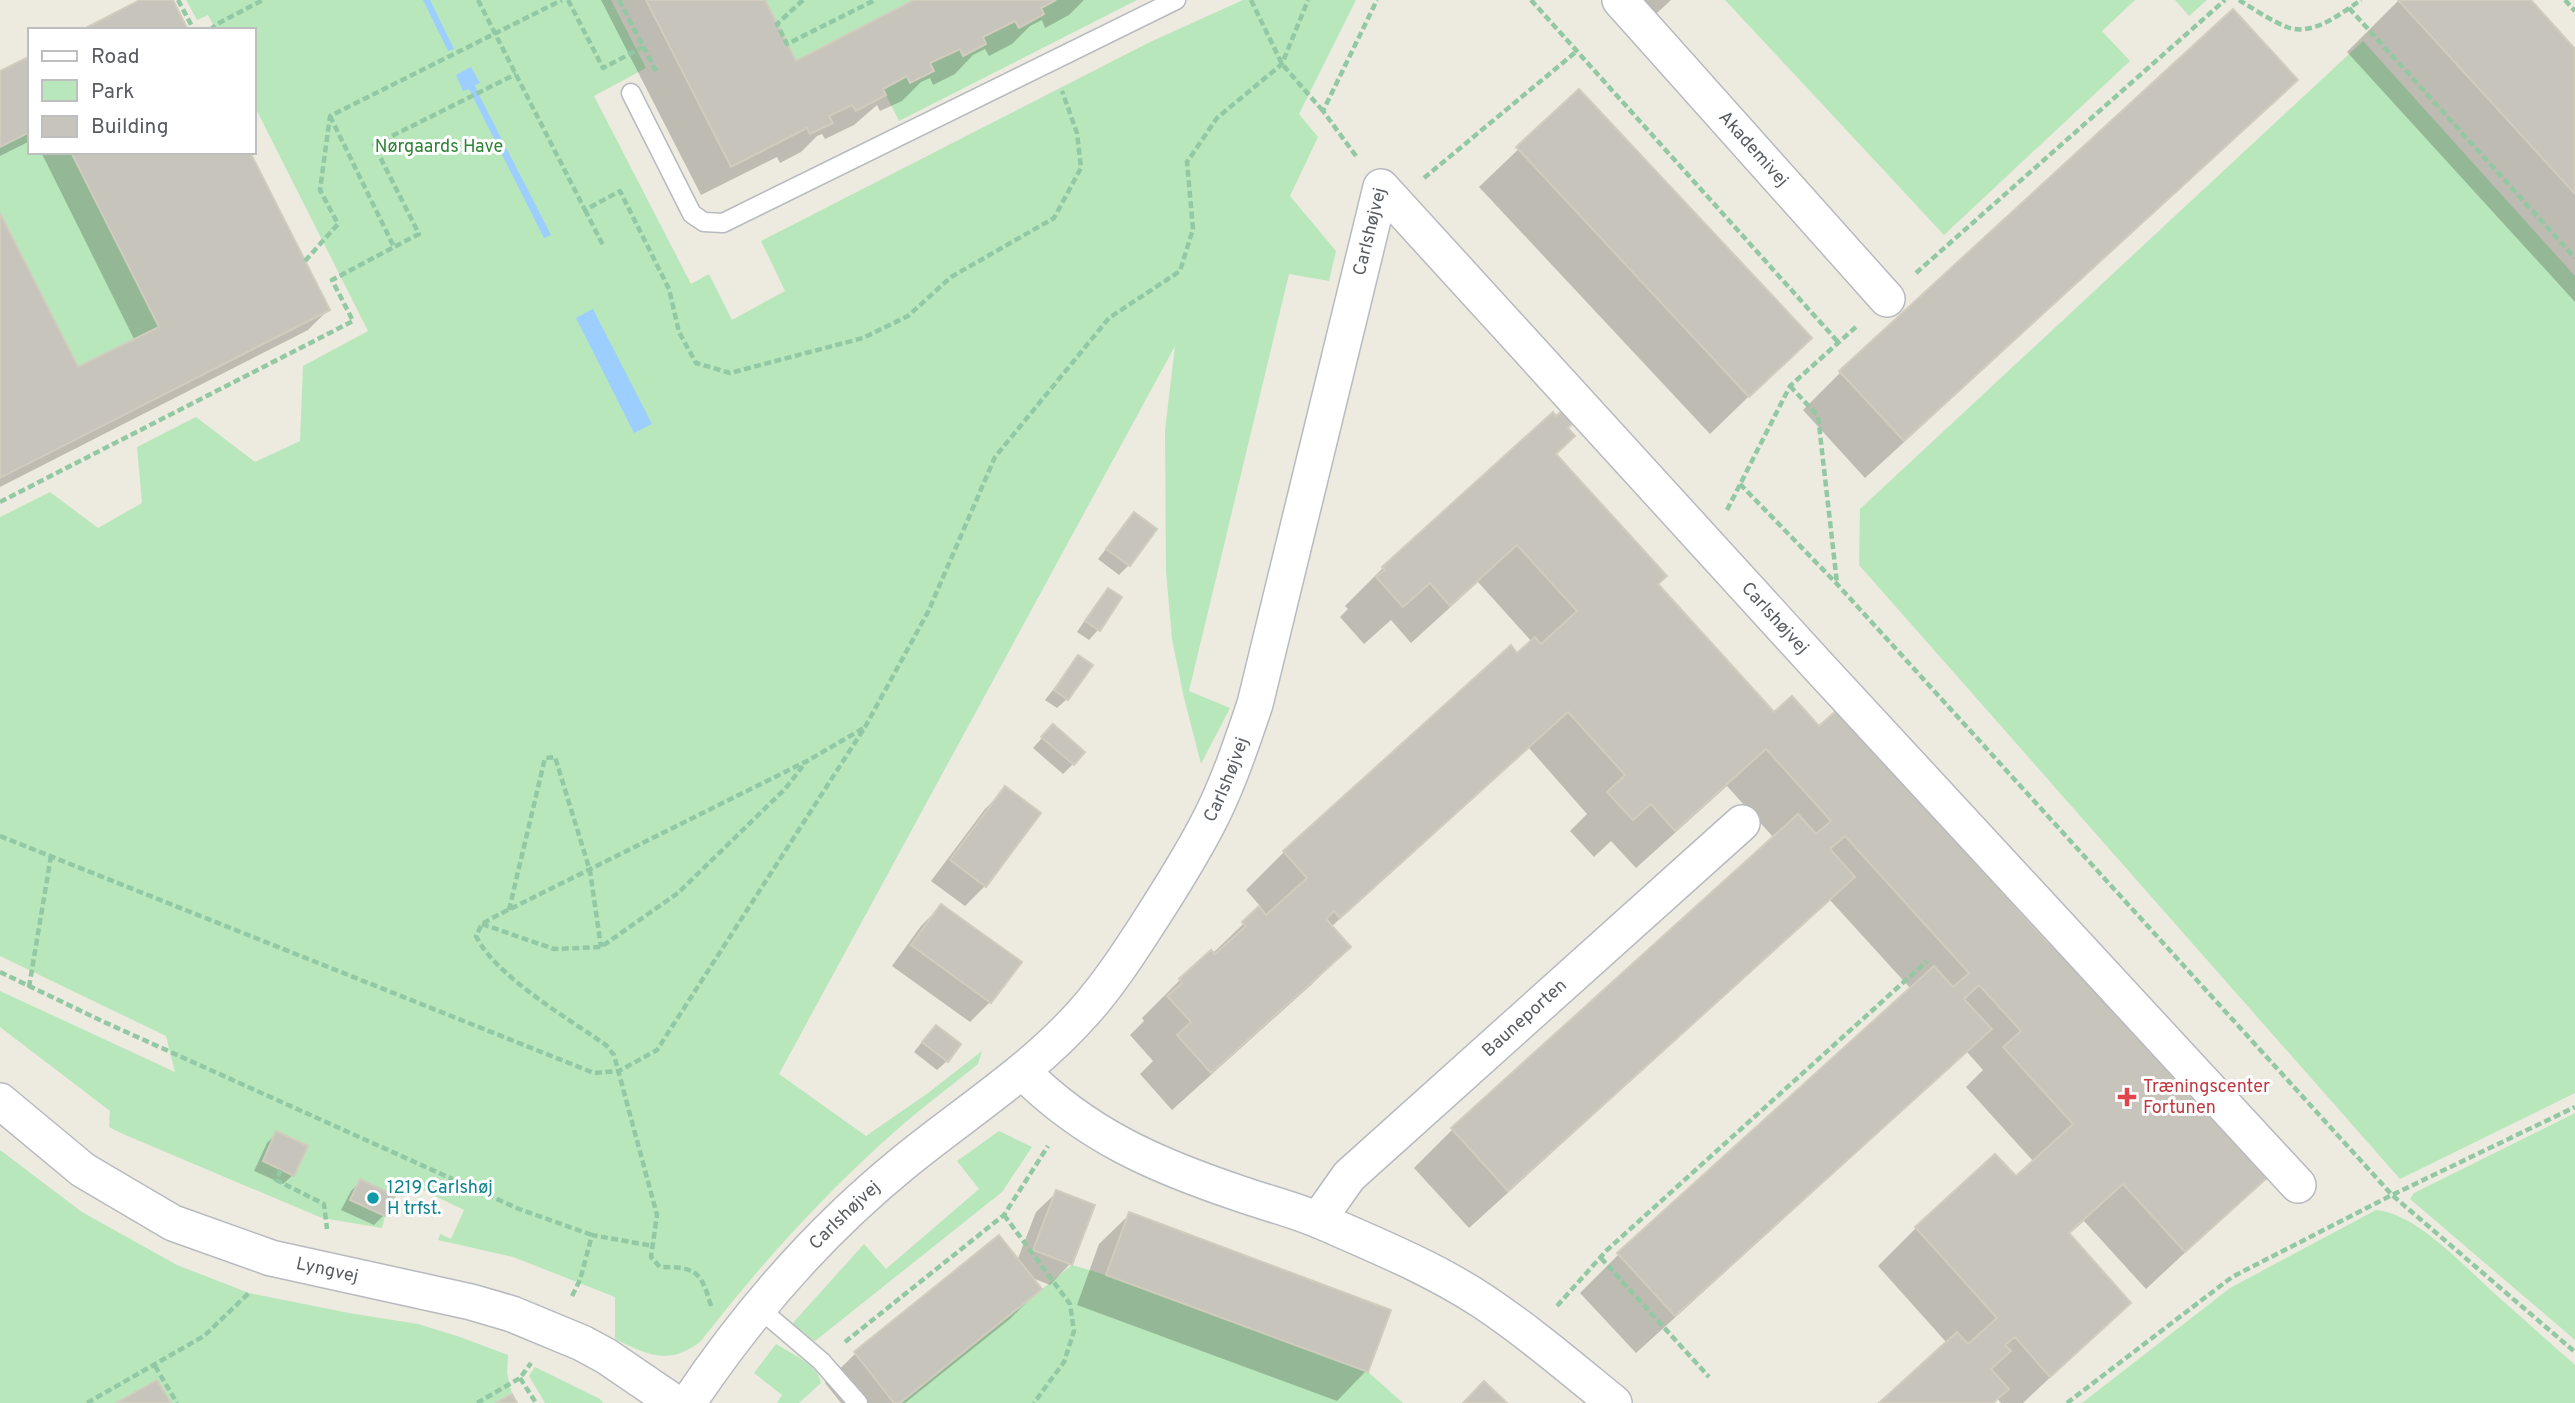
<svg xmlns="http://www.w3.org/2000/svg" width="2575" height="1403" font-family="Overpass,sans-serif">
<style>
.green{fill:#b9e7bc}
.water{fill:#9cceff}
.shadow{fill:#0003}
.building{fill:#c7c4bc;stroke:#d1ccbd;stroke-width:2}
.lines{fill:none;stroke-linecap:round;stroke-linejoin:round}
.lane-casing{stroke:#b7babf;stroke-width:21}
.street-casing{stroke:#b7babf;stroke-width:38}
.path{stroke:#92c8a4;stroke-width:4.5;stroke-dasharray:7 3.5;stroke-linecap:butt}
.lane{stroke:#fff;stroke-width:18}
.street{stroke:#fff;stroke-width:35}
.health-dot{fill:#e0444e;stroke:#fff;stroke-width:2.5}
.culture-dot{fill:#0f9aa8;stroke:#fff;stroke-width:2.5}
.labels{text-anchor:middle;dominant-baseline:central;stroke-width:6;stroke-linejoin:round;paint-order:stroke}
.park-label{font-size:18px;fill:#2e8337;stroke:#fff}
.street-label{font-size:18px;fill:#585c61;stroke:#fff}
.health-label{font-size:18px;fill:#be3a42;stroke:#fff;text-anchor:start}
.culture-label{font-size:18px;fill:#0d838f;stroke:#fff;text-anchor:start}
</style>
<rect width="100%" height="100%" fill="#edeadf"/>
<g class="green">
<path d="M186 0H611L646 68 594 96 691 284 709 274 732 320 785 291 761 241 1150 42 1243 0H1356L1299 114 1318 137 1290 196 1336 251 1329 281 1289 274 1189 691 1230 708 1201 764 1184 698 1172 639 1166 571 1165 430 1175 346 779 1074 866 1136 928 1093 982 1051 978 1064C946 1090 912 1115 882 1143 815 1204 756 1270 701 1341 670 1366 647 1355 615 1339V1297L513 1257 438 1240 440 1234 451 1239 464 1210 402 1180 395 1196 360 1179 350 1199 385 1216 382 1228 322 1218 123 1134 109 1127 110 1111 0 1027V991L175 1072 166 1036 0 956V517L50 492 98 528 142 503 137 447 196 417 255 462 300 441 303 366 368 331 254 105V30H216L208 15 197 20Z"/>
<path d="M765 0H914L796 61Z"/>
<path d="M1056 0H1137L899 121 883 89 907 76 911 83 933 72 930 63 960 49 963 56 986 45 983 37 1015 21 1019 28 1044 15 1041 8Z"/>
<path d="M1725 0H2135L2102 31 2130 61 1944 235Z"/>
<path d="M2175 0H2207L2189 16Z"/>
<path d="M2363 41 2575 276V1093L2400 1179 1859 565 1860 509Z"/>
<path d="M30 132V152H71L159 327 78 367 0 213V147Z"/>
<path d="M2575 1113V1340L2410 1199 2414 1193Z"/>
<path d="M999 1131 1032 1147 1002 1192 815 1341 791 1325 864 1244 886 1269 979 1189 957 1161Z"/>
<path d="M0 1150 82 1212 177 1265 249 1293 349 1313 418 1324 460 1337 508 1355 507 1373 512 1394 496 1403H0Z"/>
<path d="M2376 1210C2416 1213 2465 1267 2494 1293 2521 1317 2548 1341 2575 1365V1403H2082L2230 1288Z"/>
<path d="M1072 1265 1106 1275 1368 1372 1403 1403H900Z"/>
<path d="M776 1344C790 1353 819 1365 821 1383L799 1403H777L782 1395 754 1373Z"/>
<path d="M535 1367 600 1399 603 1403H545L529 1376Z"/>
</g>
<g class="water">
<path d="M423 0H430L454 49 448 51Z"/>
<path d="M471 67 480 83 475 85 478 93 551 235 544 238 469 89 463 91 456 75Z"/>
<path d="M593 309 652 424 634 433 576 318Z"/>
</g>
<g class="shadow">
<path d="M601 0H763L795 63 918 0H1084L1069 15 1045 28 1042 20 1030 26 1012 44 989 56 985 49 973 55 955 74 933 85 930 78 921 82 902 101 880 111 877 105 854 125 825 139 822 134 817 136 801 152 780 163 777 157 701 195Z"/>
<path d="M1622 0H1671L1644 25Z"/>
<path d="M2399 0H2528L2575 51V302L2347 52Z"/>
<path d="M30 58V141L0 156V73Z"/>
<path d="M2295 80 2257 118 1865 478 1803 410 1841 372Z"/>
<path d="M1579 91 1809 338 1710 434 1479 187Z"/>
<path d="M41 152H248L328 310 308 330 0 487V216L77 370 135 341Z"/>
<path d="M1566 428 1554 455 1656 584 1774 714 1819 729 2049 947 2266 1177 2146 1289 2084 1221 2068 1235 2129 1303 2023 1403H2001L1997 1398 1992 1403H1882L1947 1343 1878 1266 1916 1228 2016 1179 2034 1162 1966 1087 1983 1070 1967 1052 1636 1353 1580 1293 1618 1255 1911 989 1830 900 1469 1228 1414 1168 1453 1129 1774 838 1727 786 1636 868 1611 841 1594 857 1570 831 1587 814 1529 748 1331 927 1349 947 1311 985 1172 1110 1140 1074 1153 1061 1130 1035 1144 1021 1142 1018 1180 980 1211 952 1212 954 1261 907 1246 890 1284 852 1532 642 1478 582 1411 643 1391 620 1364 644 1340 617 1348 609 1345 606 1383 568Z"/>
<path d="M1134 514 1129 565 1119 575 1098 559Z"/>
<path d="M1108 590 1120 598 1098 630 1089 640 1077 632 1099 600Z"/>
<path d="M1079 657 1067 699 1057 708 1045 700Z"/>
<path d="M1043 737 1073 764 1063 774 1033 748Z"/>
<path d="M1005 789 985 886 965 906 931 881 985 809Z"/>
<path d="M941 906 990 1002 970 1022 892 966 921 926Z"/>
<path d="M926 1037 947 1061 937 1070 914 1052Z"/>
<path d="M277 1133 293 1175 283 1184 254 1171 267 1143Z"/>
<path d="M361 1181 384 1215 374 1225 341 1210 351 1191Z"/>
<path d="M1057 1192 1092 1206 1070 1264 1050 1285 1030 1277 1040 1289 1010 1319 905 1403H841L825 1383 855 1354 998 1238 1017 1261 1036 1212Z"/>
<path d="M1129 1215 1389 1311 1366 1371 1337 1401 1077 1305 1099 1244Z"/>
</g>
<g class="building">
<path d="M140 0H173L188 30H82Z"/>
<path d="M646 0H765L796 61 914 0H1056L1041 8 1044 14 1019 28 1015 21 983 37 986 44 963 56 960 49 930 63 934 71 910 83 907 76 883 89 886 95 856 111 852 105 829 116 833 123 810 134 807 128 731 167Z"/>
<path d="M2398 0H2531L2575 49V194Z"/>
<path d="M2233 9 2298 80 1904 441 1839 371Z"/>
<path d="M30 56V132L0 147V71Z"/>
<path d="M1579 89 1812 338 1749 397 1516 147Z"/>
<path d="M71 152H250L330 310 0 478V213L78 367 159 327Z"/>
<path d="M1562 411 1573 423 1568 428 1575 436 1556 454 1667 576 1658 584 1774 712 1792 696 1819 726 1837 710 2049 944 2053 940 2268 1177 2185 1252 2123 1184 2069 1233 2131 1303 2050 1377 2015 1337 2005 1345 2011 1351 1991 1369 2009 1389 1993 1403H1879L1957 1332 1968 1344 1997 1318 1915 1227 1995 1154 2016 1176 2073 1124 2003 1047 2021 1031 1979 985 1964 999 1992 1029 1675 1316 1617 1253 1934 966 1953 987 1969 973 1845 836 1830 849 1855 877 1508 1191 1451 1128 1798 814 1816 834 1831 821 1766 749 1675 831 1651 804 1633 820 1607 792 1625 775 1568 712 1340 918 1334 911 1326 919 1351 947 1211 1073 1177 1035 1191 1022 1167 996 1182 983 1179 979 1211 950 1215 954 1246 926 1242 922 1259 906 1266 915 1307 878 1283 851 1511 645 1517 653 1535 637 1541 644 1577 611 1517 545 1450 606 1430 583 1403 607 1376 577 1385 570 1382 567 1553 412 1556 416Z"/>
<path d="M1134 512 1157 529 1130 566 1106 549Z"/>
<path d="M1108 588 1122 597 1100 631 1085 621Z"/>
<path d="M1078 655 1093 665 1068 700 1054 690Z"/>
<path d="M1053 724 1085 752 1074 765 1041 737Z"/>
<path d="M1005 786 1041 813 986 887 950 860Z"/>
<path d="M941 904 1022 962 991 1003 911 945Z"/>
<path d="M936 1025 961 1044 948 1062 922 1042Z"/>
<path d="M276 1131 308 1146 294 1176 263 1161Z"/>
<path d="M360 1179 395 1196 385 1216 350 1200Z"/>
<path d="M1056 1190 1095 1205 1072 1265 1033 1250Z"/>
<path d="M1129 1212 1391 1310 1368 1372 1106 1275Z"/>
<path d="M999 1235 1042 1289 900 1403H894L854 1352Z"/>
<path d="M157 1380 171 1403H116Z"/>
<path d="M1484 1381 1507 1403H1463Z"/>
<path d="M512 1394 517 1403H496Z"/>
</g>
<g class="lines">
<g class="lane-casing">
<g id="lane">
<path d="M631 93 692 214 704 222 723 223 1176 0"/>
<path d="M760 1309 821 1361 858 1403"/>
</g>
</g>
<g class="street-casing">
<g id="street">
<path id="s1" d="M1620 0 1887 299"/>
<path d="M1023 1072C1086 1135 1155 1165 1238 1193 1266 1203 1296 1210 1323 1222 1378 1246 1434 1269 1484 1302 1530 1333 1571 1368 1614 1403"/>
<path id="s2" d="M0 1101 83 1170 173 1223 271 1258 471 1302 512 1314 582 1343 606 1356 675 1403"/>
<path id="s3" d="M1318 1220 1349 1176 1742 823"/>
<path id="s4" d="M688 1403C747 1315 820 1231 902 1164 964 1113 1031 1072 1084 1012 1109 984 1129 953 1149 922 1169 891 1189 859 1206 827 1227 788 1241 745 1255 704L1381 187 1819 667 2298 1185"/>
</g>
</g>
<g class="path">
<path d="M178 0 194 30"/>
<path d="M478 0 585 210 620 191 669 289 679 332 696 363 730 373 863 338 908 316 951 277 1054 218 1081 168 1077 133 1062 91"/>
<path d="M568 0 603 68 643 47"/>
<path d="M619 0 656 71"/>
<path d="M803 0 777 24 787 44 875 0"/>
<path d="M1251 0 1282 64 1323 111"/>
<path d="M1531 0 1839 343"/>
<path d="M2239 0C2254 9 2271 21 2287 27 2313 37 2341 13 2361 0"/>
<path d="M2565 0 2575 11"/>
<path d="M2349 8 2575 258"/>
<path d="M210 30 217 24 263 0"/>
<path d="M330 116 394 247 419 234 374 145 516 74"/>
<path d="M1356 156 1323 111 1377 0"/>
<path d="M1424 178 1577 51"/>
<path d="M585 210 604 247"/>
<path d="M305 261 338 224 320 190 330 116 562 0"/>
<path d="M1916 273 2225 0"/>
<path d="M1790 386 1818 416 1837 583"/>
<path d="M1740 484 1837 584 2392 1195 2575 1352"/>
<path d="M0 502 353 321 332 280 394 247"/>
<path d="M1727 510 1790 386 1857 326"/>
<path d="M0 836 594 1073 619 1071 657 1050 865 727 928 612 995 457 1109 318 1180 271 1193 229 1187 162 1217 118 1282 64 1308 0"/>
<path d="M509 910 545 758 555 757 590 871 601 947"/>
<path d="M482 924 554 949 601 947 678 893 785 789 806 762"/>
<path d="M0 972 104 1022 519 1209 592 1235"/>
<path d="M29 987 51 856"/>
<path d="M281 1170 276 1180 324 1204 327 1229"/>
<path d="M1004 1215 1070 1304 1074 1331 1064 1362 1034 1403"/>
<path d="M1601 1258 1709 1377"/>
<path d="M572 1296 580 1280 592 1235 653 1246"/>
<path d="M711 1306C701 1271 696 1267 660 1267L651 1257 657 1215 614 1055 606 1045C569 1019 495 976 476 936L482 924 494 917 807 761 864 728"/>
<path d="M1557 1306 1607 1250 1927 961"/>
<path d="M845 1342 1004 1215 1048 1146"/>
<path d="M155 1366 177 1403"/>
<path d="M520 1378 536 1403"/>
<path d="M87 1403 204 1336 250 1292"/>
<path d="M477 1403 520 1378 531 1363"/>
<path d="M2067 1403 2232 1277 2392 1195 2575 1107"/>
</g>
<use href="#lane" class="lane"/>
<use href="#street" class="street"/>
</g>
<path class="health-dot" d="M2123.5 1086.5h7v7h7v7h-7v7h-7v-7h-7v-7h7z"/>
<circle class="culture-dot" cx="373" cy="1198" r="7"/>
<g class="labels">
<g class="park-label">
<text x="439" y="147">Nørgaards Have</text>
</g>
<g class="street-label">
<text stroke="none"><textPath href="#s1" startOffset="200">Akademivej</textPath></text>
<text stroke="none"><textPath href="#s4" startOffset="1400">Carlshøjvej</textPath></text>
<text stroke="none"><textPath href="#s4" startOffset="2030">Carlshøjvej</textPath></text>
<text stroke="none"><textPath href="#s4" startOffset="833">Carlshøjvej</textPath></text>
<text stroke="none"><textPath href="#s3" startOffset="290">Bauneporten</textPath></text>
<text stroke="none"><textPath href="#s4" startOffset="245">Carlshøjvej</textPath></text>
<text stroke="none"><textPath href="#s2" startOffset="374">Lyngvej</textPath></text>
</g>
<g class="health-label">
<text x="2143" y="1087">Træningscenter<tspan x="2143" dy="21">Fortunen</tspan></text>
</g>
<g class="culture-label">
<text x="387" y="1188">1219 Carlshøj<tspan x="387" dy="21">H trfst.</tspan></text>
</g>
</g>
<rect x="28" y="28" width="228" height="126" fill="#ffffff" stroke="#bcbec0" stroke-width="2"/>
<rect x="42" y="51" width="35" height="10" fill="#ffffff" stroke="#bcbec0" stroke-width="2"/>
<text x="91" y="63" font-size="21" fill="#585c61">Road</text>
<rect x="42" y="80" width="35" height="21" fill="#b9e7bc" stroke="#bcbec0" stroke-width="2"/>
<text x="91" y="98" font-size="21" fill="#585c61">Park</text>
<rect x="42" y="116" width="35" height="21" fill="#c7c4bc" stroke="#bcbec0" stroke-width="2"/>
<text x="91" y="133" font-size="21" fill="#585c61">Building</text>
</svg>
